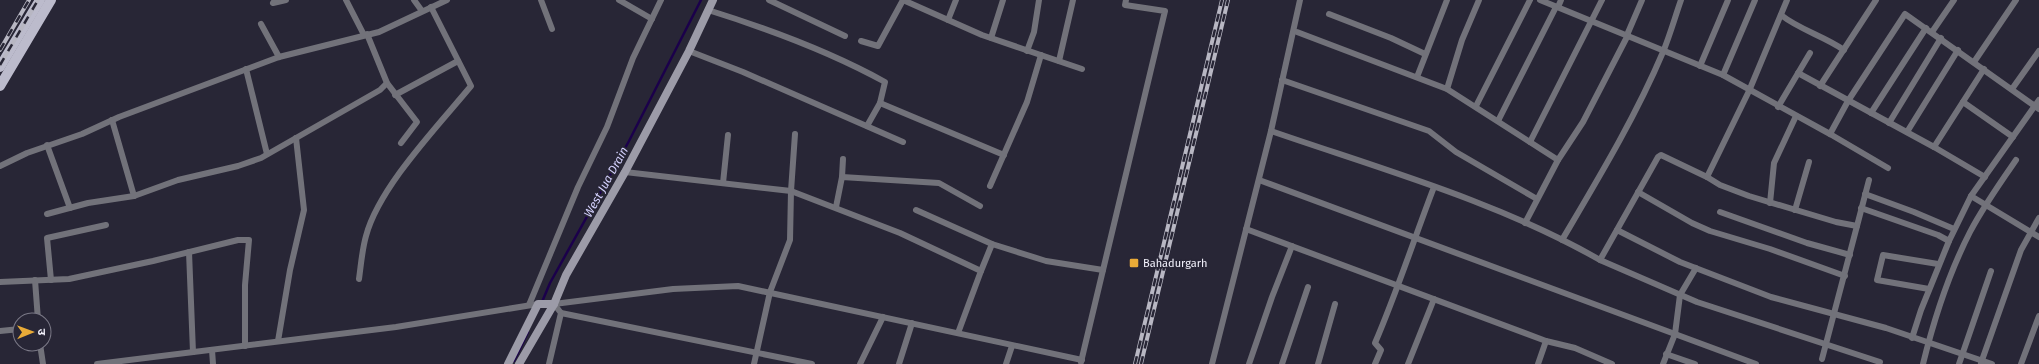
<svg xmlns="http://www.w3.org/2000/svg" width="2039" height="364" font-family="'Fira Sans','Noto Sans Devanagari',sans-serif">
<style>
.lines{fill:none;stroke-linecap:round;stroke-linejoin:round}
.stream{stroke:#1b004b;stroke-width:2.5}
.minor{stroke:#72727a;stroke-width:6}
.secondary{stroke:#9c9ba8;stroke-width:8}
.primary{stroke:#bcbbcc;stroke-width:10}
.rail-casing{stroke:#b8b7c3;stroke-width:4}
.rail{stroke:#282636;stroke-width:2.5;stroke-dasharray:8;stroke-linecap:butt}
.poi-dot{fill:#e9ab38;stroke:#282636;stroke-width:1.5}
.labels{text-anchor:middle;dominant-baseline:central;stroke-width:3.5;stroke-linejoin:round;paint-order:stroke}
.poi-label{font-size:11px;fill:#f4f3fd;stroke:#282636;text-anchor:start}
.water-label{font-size:12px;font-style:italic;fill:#d4d1fd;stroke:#282636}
</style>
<rect width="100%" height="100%" fill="#282636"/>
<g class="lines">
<g class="stream">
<path d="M542 302 550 283 629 141 701 0"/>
<path d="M514 361 528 332"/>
</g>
<g class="minor">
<path d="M275 0 273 3 286 0"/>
<path d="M346 0 364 35"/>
<path d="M414 0 422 11"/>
<path d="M541 0 552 29"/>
<path d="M619 0 652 19"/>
<path d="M769 0 845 36"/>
<path d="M903 0 982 35 1082 69"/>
<path d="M1540 0 1723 75 1830 134 1848 101 1905 14 2039 109"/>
<path d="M1558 7 1561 0"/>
<path d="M708 10C769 29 829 51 885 82L880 103 867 126"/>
<path d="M1329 14 1391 38 1425 54"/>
<path d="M1781 15C1800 30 1824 36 1844 50"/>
<path d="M948 20 956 0"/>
<path d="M261 24 279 57"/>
<path d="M1297 32 1447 89 1558 160"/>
<path d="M1932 32 1954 0"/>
<path d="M367 34 387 83 417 122 401 143"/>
<path d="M1627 35 1642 0"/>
<path d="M991 38 1003 0"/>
<path d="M861 41 878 46 903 0"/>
<path d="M689 51 743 72 903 142"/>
<path d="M1027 51 1034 32 1039 0"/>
<path d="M1059 61 1073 0"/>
<path d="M1974 62 2016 0"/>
<path d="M1700 66 1728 0"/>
<path d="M246 69 267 154"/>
<path d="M1798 73 1934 147 1985 177"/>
<path d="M1723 75 1755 0"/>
<path d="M1417 77 1447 0"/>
<path d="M1282 80 1429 131 1456 152 1537 199"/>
<path d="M1820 86 1876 0"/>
<path d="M1447 89 1462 40 1479 0"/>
<path d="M2012 89 2039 51"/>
<path d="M395 95 458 61"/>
<path d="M2039 100 1971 196 2039 237"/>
<path d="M1963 102 2013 137"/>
<path d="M880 103 1004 155"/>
<path d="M1476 106 1530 0"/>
<path d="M1778 107 1810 53"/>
<path d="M1871 113 1926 28"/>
<path d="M112 120 134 196"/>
<path d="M1498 121 1556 7"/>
<path d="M1889 123 1941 38"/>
<path d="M1271 131C1381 169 1499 202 1600 260L1658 157 1661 155 1707 177 1720 185 1749 196 1836 222 1857 226 1869 180"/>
<path d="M1907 132 1958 50"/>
<path d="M1830 134 1888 168"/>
<path d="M1530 142 1602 0"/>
<path d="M47 145 70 208"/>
<path d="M1934 147 1984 69"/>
<path d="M0 166 27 153 82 134 119 117 279 57 379 32 447 0"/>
<path d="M625 172 791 191 900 233 981 271 958 333"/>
<path d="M842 177 843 159"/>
<path d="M1707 177 1749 91 1787 0"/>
<path d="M1259 180 1756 364"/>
<path d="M723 183 728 135"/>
<path d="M990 186 1027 102 1041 55"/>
<path d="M1638 192 1692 223 1710 231 1770 249 1845 276"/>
<path d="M1865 194 1914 212 1954 229"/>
<path d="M1770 203 1774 163 1796 116"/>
<path d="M836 207 842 177 939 183 980 206"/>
<path d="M1861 208 1938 235 1949 241 1971 196"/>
<path d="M916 210 992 244 1046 261 1103 270"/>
<path d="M1795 210 1809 162"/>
<path d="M1720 212 1807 243 1850 255"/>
<path d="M47 214 88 203 134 196 178 180 238 166 261 158 380 90 387 83"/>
<path d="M1525 223 1558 160 1583 122 1628 35"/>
<path d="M1246 229 1546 341 1575 348 1612 364"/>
<path d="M1617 230 1680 262 1771 297 1886 328 1992 364"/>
<path d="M1562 240C1598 179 1635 118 1663 52 1670 35 1675 17 1681 0"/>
<path d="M189 252 193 352"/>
<path d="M1600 260 1697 302 1880 362"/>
<path d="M981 271 992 244"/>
<path d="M359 279C361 265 362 250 366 236 379 187 438 126 471 86L431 7"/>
<path d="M35 280 38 320"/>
<path d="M51 280 47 238 106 225"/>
<path d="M0 282 69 279 153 261 238 240H249L245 285V346"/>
<path d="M1929 289 1877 280 1883 255 1938 264"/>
<path d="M529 305 578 187 607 127 633 58 661 0"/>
<path d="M561 313 812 364"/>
<path d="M0 331 20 329"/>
<path d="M1912 338 1921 310 1949 241"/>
<path d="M278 341 290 270 304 210 296 138"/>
<path d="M40 344 43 364"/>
<path d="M212 350 213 364"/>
<path d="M1666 354 1695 364"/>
<path d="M1822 359 1857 226"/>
<path d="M1081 362 1165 11 1125 5 1126 0"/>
<path d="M1981 363 2021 250 2039 218"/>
<path d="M97 364 396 327 538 304"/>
<path d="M549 364 561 313 554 304 673 289 738 286 1082 360"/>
<path d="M754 364 770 292 790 240 791 191 795 134"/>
<path d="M860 364 883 317"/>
<path d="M899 364 912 323"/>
<path d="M1006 364 1012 346"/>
<path d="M1212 364 1271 131 1300 0"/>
<path d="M1249 364 1272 297 1292 246"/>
<path d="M1282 364 1308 287"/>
<path d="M1318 364 1335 304"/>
<path d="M1375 364 1381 350 1375 343C1397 292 1414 239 1434 187"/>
<path d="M1408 364 1434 299"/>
<path d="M1538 364 1546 341"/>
<path d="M1663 364 1675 334 1680 295 1696 268"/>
<path d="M1923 364C1934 319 1949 273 1970 232 1983 207 2000 183 2016 160"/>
<path d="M1959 364 1991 271"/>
<path d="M2021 364 2039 316"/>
</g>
<g class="secondary">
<path d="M508 364 538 304H554"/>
<path d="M519 364 554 304 566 275 625 172 689 51 713 0"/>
</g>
<g class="primary">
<path d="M0 67 40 0"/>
<path d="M0 86 51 0"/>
</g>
<g class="rail-casing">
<g id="rail">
<path d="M0 50 29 0"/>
<path d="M0 65 38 0"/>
<path d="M1135 364 1222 0"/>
<path d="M1141 364 1228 0"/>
</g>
</g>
<use href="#rail" class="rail"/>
</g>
<rect class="poi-dot" x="1129" y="258" width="10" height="10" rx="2"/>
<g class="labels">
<g class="poi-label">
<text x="1143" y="263">Bahadurgarh</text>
</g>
<g class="water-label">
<text transform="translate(606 182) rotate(-61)">West Jua Drain</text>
</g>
</g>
<g transform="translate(32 332) rotate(89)"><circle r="19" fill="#282636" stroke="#7a7886"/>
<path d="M0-3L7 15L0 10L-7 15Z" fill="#e9ab38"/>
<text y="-6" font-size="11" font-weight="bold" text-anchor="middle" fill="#f4f3fd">उ</text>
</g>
</svg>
